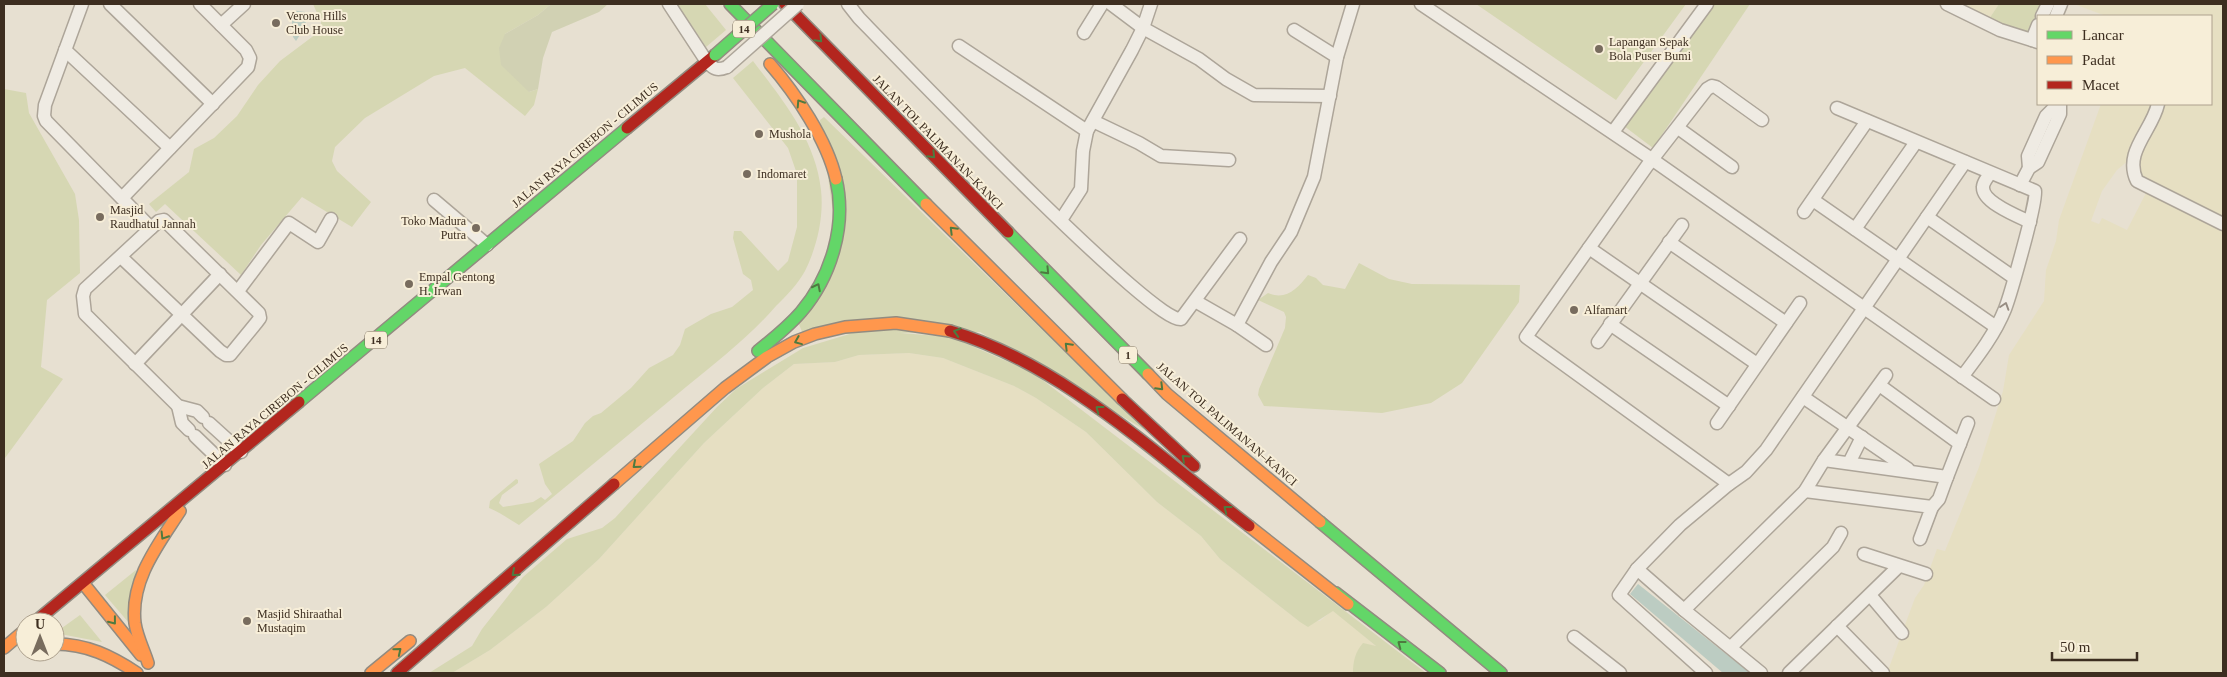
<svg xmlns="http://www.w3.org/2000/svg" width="2227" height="677" font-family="'Times New Roman',serif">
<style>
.farmland{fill:#e6dfc2}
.green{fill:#d6d7b3}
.cemetery{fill:#d1d1b3}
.water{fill:#bcccc2}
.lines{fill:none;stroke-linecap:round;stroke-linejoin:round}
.street-casing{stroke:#ada599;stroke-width:15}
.fast-casing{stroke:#928b80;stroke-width:14}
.slow-casing{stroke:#928b80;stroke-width:14}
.jam-casing{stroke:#928b80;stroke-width:14}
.street{stroke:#efebe3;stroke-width:12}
.fast{stroke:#63d668;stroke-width:11}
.slow{stroke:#ff974d;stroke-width:11}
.jam{stroke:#b3261e;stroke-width:11}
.street-bridge-casing{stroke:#ada599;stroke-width:15;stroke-linecap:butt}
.fast-bridge-casing{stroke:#928b80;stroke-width:14;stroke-linecap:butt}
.street-bridge{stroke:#efebe3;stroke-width:12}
.fast-bridge{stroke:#63d668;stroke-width:11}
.oneway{stroke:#4e7a40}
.oneway2{stroke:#968c82}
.poi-dot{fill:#786c5e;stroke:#f7eed8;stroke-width:2}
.labels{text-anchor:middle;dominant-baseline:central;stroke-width:4;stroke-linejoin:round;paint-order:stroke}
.shield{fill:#f7eed8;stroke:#756857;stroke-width:1}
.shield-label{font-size:11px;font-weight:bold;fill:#3d2e20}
.poi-label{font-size:12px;fill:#3d2e20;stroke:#f7eed8;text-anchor:start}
.street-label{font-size:12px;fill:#3d2e20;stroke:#f7eed8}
</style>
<rect width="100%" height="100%" fill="#e7e0d1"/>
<g class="farmland">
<path d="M1954 4H1999L1989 19Z"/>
<path d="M2074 4H2223V219L2150 183 2139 172 2136 163 2162 104H2211V16H2106Z"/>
<path d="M2101 104H2153L2134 138 2129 160 2117 170 2102 191 2091 221 2099 224 2102 218 2127 230 2148 189 2223 229V673H1887L1915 598 1924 585 1937 549 1945 551 1979 467 2003 391 2009 355 2044 301 2046 270 2056 241 2059 220Z"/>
<path d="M909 353 943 358 1014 386 1036 398 1086 432 1157 502 1201 536 1220 559 1300 622 1320 621 1333 610 1377 647 1353 673H452L490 650 546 607 599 559 704 443 763 388 794 364 835 362 859 355Z"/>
</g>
<g class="green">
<path d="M313 4H551L538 15 505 34 529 92 538 89 534 105 525 116 465 68 434 76 365 118 335 147 332 161 337 171 371 202 352 227 302 197 261 245 241 275 165 204 156 212 149 204 189 172 194 149 214 138 237 116 258 85 280 61 320 31 321 22Z"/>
<path d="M677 4H705L726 30 706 47Z"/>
<path d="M1476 4H1686L1616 100Z"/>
<path d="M1711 4H1750L1653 148 1624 126Z"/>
<path d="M1999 4H2043L2030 35 1989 19Z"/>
<path d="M753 61C782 99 816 140 821 190 824 217 817 247 805 271 798 284 786 296 776 306 749 337 718 361 686 387 631 433 575 479 519 525 508 519 500 512 489 508L490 501 516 479 518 480V483L502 495 499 503 503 507 533 502 541 497 545 500 552 494 545 484 539 464 573 441 585 423 593 416 601 413 631 388 649 368 673 355 680 345 685 329 711 314 732 307 753 290 751 280 743 274 733 238 734 231H741L778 271 788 261 797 227V174L788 148 733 78Z"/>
<path d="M4 89 26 93 29 113 75 194 79 220 80 273 47 300 41 367 63 379 5 458 4 457Z"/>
<path d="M824 117 1145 430 980 332 803 334 798 322 839 255 820 120Z"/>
<path d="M1359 263 1389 279 1412 284 1520 285 1519 302 1462 383 1431 403 1382 413 1264 406 1258 395 1259 389 1285 328 1286 317 1284 312 1258 300 1268 293C1286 301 1298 288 1308 275L1316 278 1323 285 1345 289Z"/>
<path d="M863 330 951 337 1032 372 1426 673H1353C1353 662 1355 652 1363 643L1376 646 1333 611 1308 627 1300 622 1220 559 1201 536 1157 502 1086 432 1036 398 1014 386 943 358 909 353 859 355 835 362 794 364 763 388 704 443 599 559 546 607 490 650 452 673H429L472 646 482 629 523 577 567 539 602 528 615 518 717 407 736 389 803 348Z"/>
<path d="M136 570 129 623 105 595Z"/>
<path d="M80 615 102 642 55 633Z"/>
</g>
<path class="cemetery" d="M551 4H608L599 12 552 32 543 58 538 89 529 92 501 65 499 48 505 34 538 15Z"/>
<g class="water">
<path d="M291 10 305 12 306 26 296 41 293 37Z"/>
<path d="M1638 584 1750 673H1723L1630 594Z"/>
</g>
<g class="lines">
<g class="street-casing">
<g id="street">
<path d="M82 4 45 105 44 116 46 121 151 228 85 289 83 296 85 314 178 406 197 411 203 417"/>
<path d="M110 4 213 104"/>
<path d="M669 4 707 62C714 69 717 71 727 67"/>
<path d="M848 4 859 18C894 54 1154 325 1181 319L1240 239"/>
<path d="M1111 4 1143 28 1199 59 1226 79 1254 95 1330 96"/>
<path d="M1421 4 1653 160 1994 399"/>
<path d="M1947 4 2000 30 2038 42"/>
<path d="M2042 16 2048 4"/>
<path d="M2056 16 2061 4"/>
<path d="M221 25 244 4"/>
<path d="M1294 30 1337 57"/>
<path d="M1084 33 1102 4"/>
<path d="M2032 40 2038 25"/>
<path d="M959 46 1087 131"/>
<path d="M65 50 170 148"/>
<path d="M2158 104C2152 131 2123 152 2137 181L2223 224"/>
<path d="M1837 108 2035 191C2038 199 2010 296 2005 309 1995 334 1978 356 1962 377"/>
<path d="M1093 121 1139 143 1161 156 1229 160"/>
<path d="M1678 128 1732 167"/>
<path d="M1613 132 1707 4"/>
<path d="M2029 168 2028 156 2046 116 2058 104"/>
<path d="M1990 173C1988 177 1983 182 1983 187 1982 202 2017 216 2030 222"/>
<path d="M2020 185 2029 168 2038 162 2060 114V104"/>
<path d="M122 198 248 67 250 58 246 50 200 4"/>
<path d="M434 200 487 245"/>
<path d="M1813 200 1996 327"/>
<path d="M1804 212 1867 121"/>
<path d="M1927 217 2013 277"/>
<path d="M1061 220 1081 189 1083 151 1087 131 1132 50 1143 28 1151 4"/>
<path d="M1855 229 1916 142"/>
<path d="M1669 242 1786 323"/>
<path d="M1589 248 1757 364"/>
<path d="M121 257 220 351 226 355H230L257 322 260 318 259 313 164 220 159 221 151 228"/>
<path d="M238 291 289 223 318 242 331 219"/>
<path d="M1195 301 1237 325"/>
<path d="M1610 324 1729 406"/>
<path d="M1598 342 1682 225"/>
<path d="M1266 345 1237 325 1271 262 1291 232 1314 177 1337 57 1353 4"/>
<path d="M135 364 220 274"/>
<path d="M1878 387H1882L1960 444"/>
<path d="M1803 397 1908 469"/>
<path d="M178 406 182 423 189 430"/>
<path d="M209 423 241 452"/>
<path d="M1717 423 1800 303"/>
<path d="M195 436 225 465"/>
<path d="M1824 460 1947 477 1968 423"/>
<path d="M1849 463 1862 437"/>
<path d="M1729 484 1746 472 1766 450 1965 162"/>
<path d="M1805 491 1932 507 1920 539"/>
<path d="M1932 507 1939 499 1947 477"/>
<path d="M1864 554 1926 574"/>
<path d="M1637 569 1684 610 1761 673"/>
<path d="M1870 595 1902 633"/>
<path d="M1684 610 1805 491 1824 460 1886 375"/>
<path d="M1837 626 1883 673"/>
<path d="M1574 637 1620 673"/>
<path d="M1731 647 1833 547 1841 533"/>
<path d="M1706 673 1619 595 1637 569 1680 525 1729 484 1526 337 1647 166 1707 89 1712 86 1716 87 1762 120"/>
<path d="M1789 673 1899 566"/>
</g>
</g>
<g class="fast-casing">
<g id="fast">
<path d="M730 4 926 204"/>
<path d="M1008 232 1148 374"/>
<path d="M758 351C773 339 788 327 801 312 831 277 847 225 836 179"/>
<path d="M299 402 627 128"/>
<path d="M1320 522 1501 673"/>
<path d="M1336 593 1440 673"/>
</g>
</g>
<g class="slow-casing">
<g id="slow">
<path d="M770 64C796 94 827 140 836 179"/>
<path d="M926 204 1122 399"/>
<path d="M1148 374 1167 394 1320 522"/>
<path d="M614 484 725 388 767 357 794 342 815 334 845 327 896 323 950 331"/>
<path d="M1249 526 1348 604"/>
<path d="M83 583 141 655"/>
<path d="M55 644C87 644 111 656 137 673"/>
<path d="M4 648 25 630"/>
<path d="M148 663C144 650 137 637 135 623 130 580 158 545 180 511"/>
<path d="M371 673 410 641"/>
</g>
</g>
<g class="jam-casing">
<g id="jam">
<path d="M785 4 1008 232"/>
<path d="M627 128 715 55"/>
<path d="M950 331C1061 363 1158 456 1249 526"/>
<path d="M1122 399 1194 466"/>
<path d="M35 622 299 402"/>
<path d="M397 673 614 484"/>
</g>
</g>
<use href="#street" class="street"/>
<use href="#fast" class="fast"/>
<use href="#slow" class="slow"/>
<use href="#jam" class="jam"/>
<g class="street-bridge-casing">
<path id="street-bridge" d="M727 67 798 4"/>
</g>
<g class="fast-bridge-casing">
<path id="fast-bridge" d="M715 55 773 4"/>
</g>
<use href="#street-bridge" class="street-bridge"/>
<use href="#fast-bridge" class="fast-bridge"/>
</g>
<defs><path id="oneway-chevron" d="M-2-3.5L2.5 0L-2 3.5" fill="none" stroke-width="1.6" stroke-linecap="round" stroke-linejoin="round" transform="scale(1.25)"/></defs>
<g class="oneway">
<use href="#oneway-chevron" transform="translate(819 39) rotate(46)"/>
<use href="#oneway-chevron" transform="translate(800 103) rotate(-123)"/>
<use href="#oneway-chevron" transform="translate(932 155) rotate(46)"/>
<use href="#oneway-chevron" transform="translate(953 230) rotate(-135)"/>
<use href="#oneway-chevron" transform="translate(1046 271) rotate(46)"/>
<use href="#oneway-chevron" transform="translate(817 287) rotate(-63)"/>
<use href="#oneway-chevron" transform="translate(957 332) rotate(-164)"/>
<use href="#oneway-chevron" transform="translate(798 341) rotate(158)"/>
<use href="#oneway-chevron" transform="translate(1068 346) rotate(-135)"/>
<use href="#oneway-chevron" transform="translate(1160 387) rotate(45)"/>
<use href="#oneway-chevron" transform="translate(1099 409) rotate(-143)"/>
<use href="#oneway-chevron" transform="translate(1185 458) rotate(-138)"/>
<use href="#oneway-chevron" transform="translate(636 465) rotate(139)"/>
<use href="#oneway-chevron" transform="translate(1227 509) rotate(-142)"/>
<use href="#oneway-chevron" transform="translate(164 536) rotate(122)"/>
<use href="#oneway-chevron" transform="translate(515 573) rotate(139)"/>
<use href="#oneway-chevron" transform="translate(113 621) rotate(52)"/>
<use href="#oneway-chevron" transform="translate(1401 644) rotate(-143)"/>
<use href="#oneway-chevron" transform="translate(398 651) rotate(-39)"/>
</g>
<use class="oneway2" href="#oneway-chevron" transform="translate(2005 306) rotate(-72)"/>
<g class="poi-dot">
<circle cx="276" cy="23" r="5"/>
<circle cx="1599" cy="49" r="5"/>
<circle cx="759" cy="134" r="5"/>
<circle cx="747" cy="174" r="5"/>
<circle cx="100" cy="217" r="5"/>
<circle cx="476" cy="228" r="5"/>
<circle cx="409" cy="284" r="5"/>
<circle cx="1574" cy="310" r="5"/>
<circle cx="247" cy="621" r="5"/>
</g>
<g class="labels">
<g class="shield">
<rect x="733" y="20.5" width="22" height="17" rx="4"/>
<rect x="365" y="331.5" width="22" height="17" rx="4"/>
<rect x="1119" y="346.5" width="18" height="17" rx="4"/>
</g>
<g class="shield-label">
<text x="744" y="29">14</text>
<text x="376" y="340">14</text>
<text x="1128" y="355">1</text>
</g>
<g class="poi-label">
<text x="286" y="16">Verona Hills<tspan x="286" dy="14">Club House</tspan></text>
<text x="1609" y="42">Lapangan Sepak<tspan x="1609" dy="14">Bola Puser Bumi</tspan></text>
<text x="769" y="134">Mushola</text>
<text x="757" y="174">Indomaret</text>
<text x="110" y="210">Masjid<tspan x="110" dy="14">Raudhatul Jannah</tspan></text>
<text x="466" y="221" text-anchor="end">Toko Madura<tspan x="466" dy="14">Putra</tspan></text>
<text x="419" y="277">Empal Gentong<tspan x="419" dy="14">H. Irwan</tspan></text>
<text x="1584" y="310">Alfamart</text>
<text x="257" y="614">Masjid Shiraathal<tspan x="257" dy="14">Mustaqim</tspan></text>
</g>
<g class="street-label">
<text transform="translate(938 142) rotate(46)">JALAN TOL PALIMANAN–KANCI</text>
<text transform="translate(585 145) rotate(-40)">JALAN RAYA CIREBON - CILIMUS</text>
<text transform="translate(275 406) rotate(-40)">JALAN RAYA CIREBON - CILIMUS</text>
<text transform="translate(1227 424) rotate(41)">JALAN TOL PALIMANAN–KANCI</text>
</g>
</g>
<rect width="2227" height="677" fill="none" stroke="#3d2e20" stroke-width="10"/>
<rect x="2037" y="15" width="175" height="90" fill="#f7eed8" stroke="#ada18e"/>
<rect x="2047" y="31" width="25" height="8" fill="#63d668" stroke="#ada18e"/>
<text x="2082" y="40" font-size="15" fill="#3d2e20">Lancar</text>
<rect x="2047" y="56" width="25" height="8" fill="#ff974d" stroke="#ada18e"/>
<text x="2082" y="65" font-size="15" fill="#3d2e20">Padat</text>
<rect x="2047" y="81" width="25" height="8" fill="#b3261e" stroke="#ada18e"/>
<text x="2082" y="90" font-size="15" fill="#3d2e20">Macet</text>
<g transform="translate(40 637)"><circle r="24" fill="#f7eed8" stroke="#ada18e"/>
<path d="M0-4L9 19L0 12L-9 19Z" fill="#786c5e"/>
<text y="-8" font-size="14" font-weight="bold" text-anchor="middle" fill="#3d2e20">U</text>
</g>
<path d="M2052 652v8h85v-8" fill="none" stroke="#3d2e20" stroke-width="2.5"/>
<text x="2060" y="652" font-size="15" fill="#3d2e20" stroke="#f7eed8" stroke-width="4" paint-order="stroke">50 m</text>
</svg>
